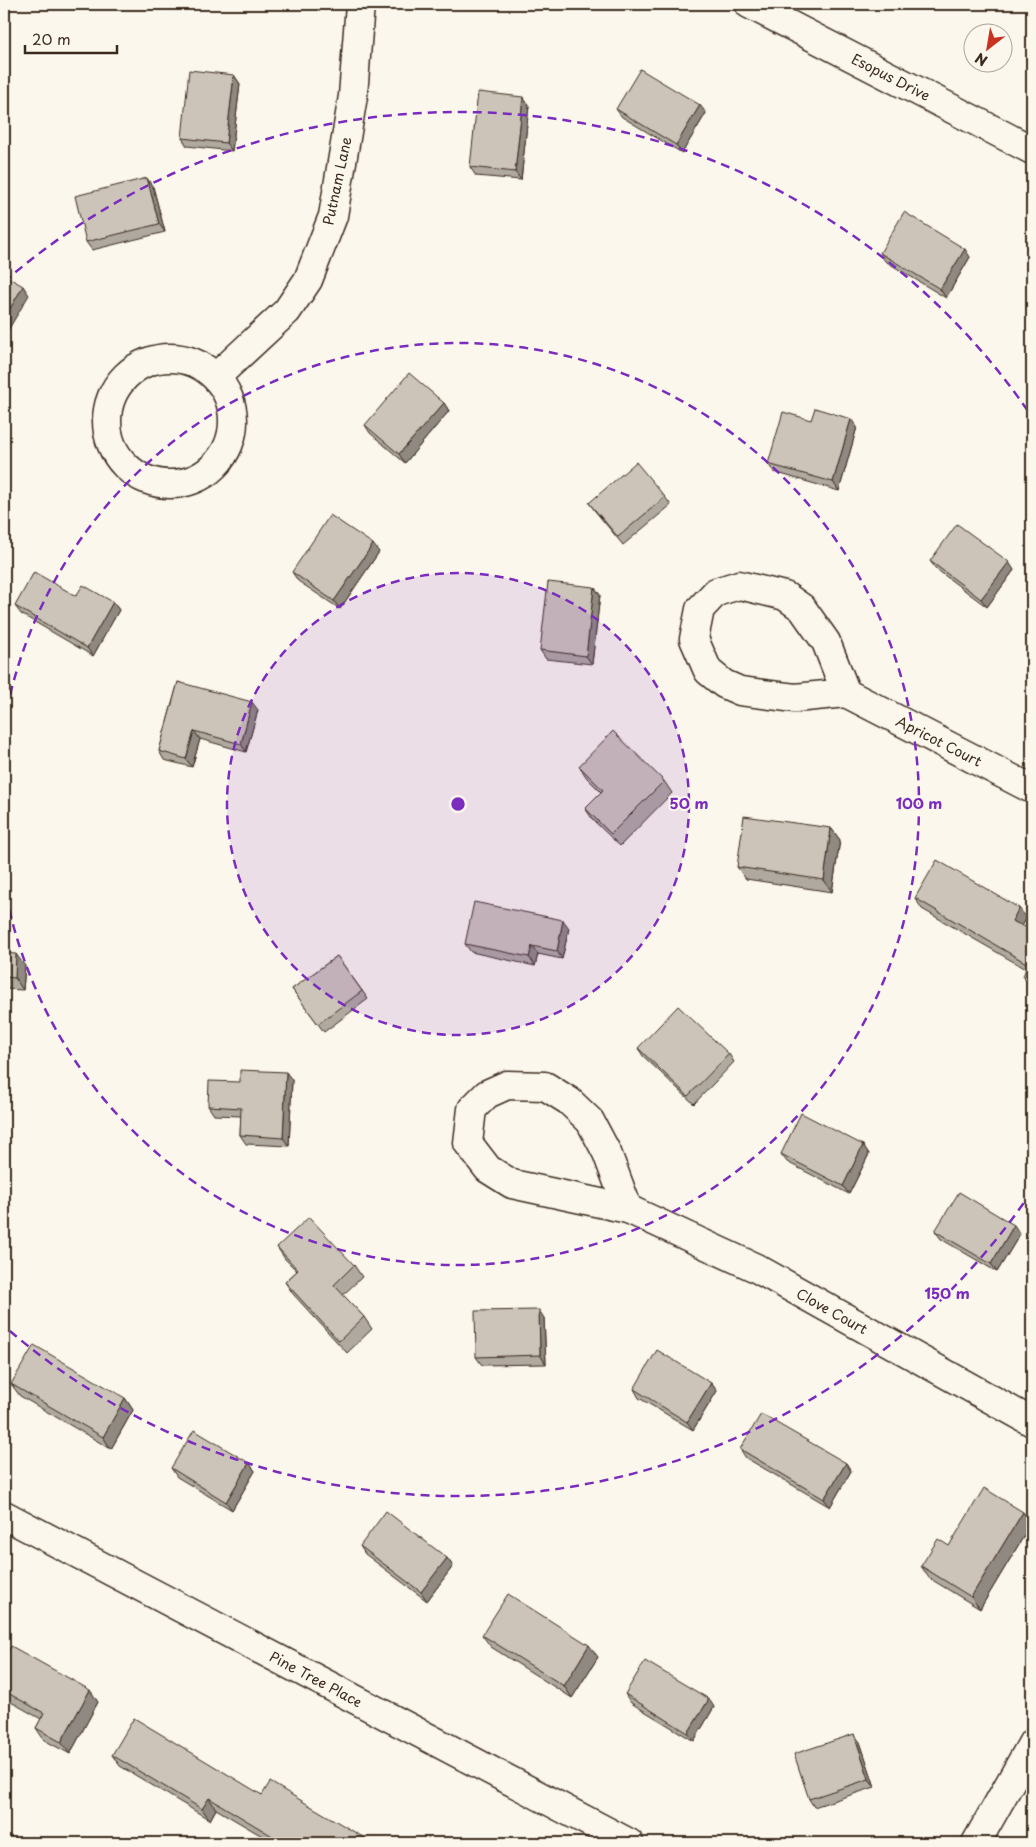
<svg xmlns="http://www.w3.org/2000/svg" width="1036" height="1847" font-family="'Playpen Sans',sans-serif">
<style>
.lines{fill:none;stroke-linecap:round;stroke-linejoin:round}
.minor-casing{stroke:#3b2a1e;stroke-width:31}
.minor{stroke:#fbf7ec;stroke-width:28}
.wall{fill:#afa99f;stroke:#3b2a1e}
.shaded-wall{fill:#8f8982;stroke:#3b2a1e}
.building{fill:#ccc4b9;stroke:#3b2a1e}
.ring{fill:none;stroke:#7b2cbf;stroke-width:2.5;stroke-dasharray:9 6}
.labels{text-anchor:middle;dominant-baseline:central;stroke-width:4;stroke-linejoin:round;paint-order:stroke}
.street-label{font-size:14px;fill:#3b2a1e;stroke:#fbf7ec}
.centre{fill:#7b2cbf;stroke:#fbf7ec;stroke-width:2.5}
.ring-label{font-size:15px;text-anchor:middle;font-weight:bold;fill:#7b2cbf;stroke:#fbf7ec;stroke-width:4;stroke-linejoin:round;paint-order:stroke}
</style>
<rect width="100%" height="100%" fill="#fbf7ec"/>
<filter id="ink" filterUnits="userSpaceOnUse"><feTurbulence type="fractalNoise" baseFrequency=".02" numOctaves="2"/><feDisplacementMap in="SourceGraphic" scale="10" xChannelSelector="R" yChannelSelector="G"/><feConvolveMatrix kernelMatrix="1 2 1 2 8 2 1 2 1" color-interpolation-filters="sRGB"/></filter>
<g filter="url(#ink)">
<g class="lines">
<g class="minor-casing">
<g id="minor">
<path d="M749 4 1032 150"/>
<circle cx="170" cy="421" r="63"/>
<path d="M216 377 287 311 308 280 333 216 353 96 360 4"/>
<path d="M739 585 785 596 802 608 826 642 846 693 795 698 740 691 724 684 708 671 694 639 700 609 716 592Z"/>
<path d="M846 693 1032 789"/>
<path d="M507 1085 545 1086 569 1101 590 1121 607 1153 628 1209 512 1184 488 1169 468 1143 472 1109 487 1094Z"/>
<path d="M628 1209 756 1268 1032 1422"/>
<path d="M4 1515 629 1843"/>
<path d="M976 1843 1032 1744"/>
</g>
</g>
<use href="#minor" class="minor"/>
</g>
<g class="wall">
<path d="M234 75 240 84 232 151 187 146 182 138Z"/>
<path d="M523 97 529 106 521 180 476 176 470 167Z"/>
<path d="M616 109 706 113 682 153 622 117Z"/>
<path d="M153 187 165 232 92 250 86 242Z"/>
<path d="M880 253 970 257 946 298 885 261Z"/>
<path d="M444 403 449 411 405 463 370 433 365 425Z"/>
<path d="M811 420 857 427 839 491 774 472 768 464Z"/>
<path d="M665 497 671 505 623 545 595 511 589 503Z"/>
<path d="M379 552 340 609 298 581 292 572Z"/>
<path d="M930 561 1014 570 987 607 936 569Z"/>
<path d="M594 587 600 595 592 664 546 659 540 650Z"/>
<path d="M76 596 113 602 119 610 93 656 21 614 15 606Z"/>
<path d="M178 682 258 710 246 752 200 739 192 767 164 760 159 751Z"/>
<path d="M579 766 664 781 672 793 620 846 593 820 585 808 601 792 587 778Z"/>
<path d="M831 828 840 840 832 892 746 879 737 867Z"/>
<path d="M915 898 1027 918 1022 926 1032 980 1026 969 922 909Z"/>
<path d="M569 928 562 959 538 954 535 966 471 952 465 944Z"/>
<path d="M4 953 25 966 23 990 4 989Z"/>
<path d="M337 956 368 999 324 1032 292 989Z"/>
<path d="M1023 976 1032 980V988L1030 987Z"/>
<path d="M638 1048 729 1054 734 1062 694 1104 643 1056Z"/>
<path d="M292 1080 289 1146 246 1144 240 1135 241 1116 214 1115 208 1106 240 1082Z"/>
<path d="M863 1145 869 1154 849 1194 787 1162 781 1154Z"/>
<path d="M935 1231 1020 1234 997 1272 941 1239Z"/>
<path d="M277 1247 354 1265 362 1277 343 1295 364 1317 372 1329 347 1353 293 1294 285 1282 297 1271 285 1259Z"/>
<path d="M544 1318 546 1364 482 1365 476 1357Z"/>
<path d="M711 1383 717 1391 693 1430 639 1398 634 1389Z"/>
<path d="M11 1384 125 1398 133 1410 111 1449 20 1396Z"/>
<path d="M740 1449 846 1463 851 1471 830 1507 746 1458Z"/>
<path d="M249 1463 255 1471 232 1510 177 1477 171 1468Z"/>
<path d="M1023 1512 1031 1524 980 1609 929 1578 921 1566 949 1546Z"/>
<path d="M360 1546 447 1558 453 1566 427 1601 365 1554Z"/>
<path d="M482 1635 598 1657 572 1698 491 1647Z"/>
<path d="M4 1660 98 1702 70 1754 44 1740 36 1728 41 1719 4 1698Z"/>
<path d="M625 1694 714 1707 694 1741 631 1703Z"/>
<path d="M860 1742 875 1787 814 1807 809 1799Z"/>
<path d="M112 1755 262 1795 373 1843H274L216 1809 210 1820 120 1766Z"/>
</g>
<g class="shaded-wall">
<path d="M234 75 240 84 232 151 226 143Z"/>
<path d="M523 97 529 106 521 180 515 172Z"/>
<path d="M700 105 706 113 682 153 676 145Z"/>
<path d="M147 178 153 187 165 232 159 224Z"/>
<path d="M965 249 970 257 946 298 940 289Z"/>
<path d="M23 286 29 295 4 337V319Z"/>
<path d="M444 403 449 411 405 463 399 454Z"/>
<path d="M851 419 857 427 839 491 833 482Z"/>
<path d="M373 544 379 552 340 609 334 601Z"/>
<path d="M1009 562 1014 570 987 607 981 599Z"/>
<path d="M594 587 600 595 592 664 586 656Z"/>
<path d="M113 602 119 610 93 656 87 648Z"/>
<path d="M252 702 258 710 246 752 241 744Z"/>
<path d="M194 731 200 739 192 767 186 759Z"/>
<path d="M831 828 840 840 832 892 824 880Z"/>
<path d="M1019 908 1027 918 1019 931 1012 921Z"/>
<path d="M563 920 569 928 562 959 557 951Z"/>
<path d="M532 946 538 954 535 966 529 957Z"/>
<path d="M16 954 25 966 23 990 15 978Z"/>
<path d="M286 1072 292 1080 289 1146 283 1138Z"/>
<path d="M863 1145 869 1154 849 1194 843 1186Z"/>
<path d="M1014 1225 1020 1234 997 1272 991 1264Z"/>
<path d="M539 1310 544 1318 546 1364 540 1355Z"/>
<path d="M711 1383 717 1391 693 1430 687 1422Z"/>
<path d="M125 1398 133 1410 111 1449 103 1437Z"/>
<path d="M249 1463 255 1471 232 1510 226 1502Z"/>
<path d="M846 1463 851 1471 830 1507 824 1499Z"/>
<path d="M1023 1512 1031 1524 980 1609 971 1597Z"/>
<path d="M447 1558 453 1566 427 1601 421 1592Z"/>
<path d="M589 1645 598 1657 572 1698 564 1686Z"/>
<path d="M90 1690 98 1702 70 1754 61 1742Z"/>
<path d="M709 1699 714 1707 694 1741 688 1733Z"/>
<path d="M854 1734 860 1742 875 1787 869 1779Z"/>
<path d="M209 1798 216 1809 210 1820 202 1809Z"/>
</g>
<g class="building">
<path d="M640 69 700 105 676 145 616 109Z"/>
<path d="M189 70 234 75 226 143 182 138Z"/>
<path d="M478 92 523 97 515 172 470 167Z"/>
<path d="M147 178 159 224 86 242 75 196Z"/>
<path d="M904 212 965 249 940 289 880 253Z"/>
<path d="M4 275 23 286 4 319Z"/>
<path d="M409 373 444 403 399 454 365 425Z"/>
<path d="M815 408 851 419 833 482 768 464 783 412 811 420Z"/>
<path d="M636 462 665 497 618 537 589 503Z"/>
<path d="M330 515 373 544 334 601 292 572Z"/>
<path d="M957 524 1009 562 981 599 930 561Z"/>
<path d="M34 572 76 596 83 585 113 602 87 648 15 606Z"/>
<path d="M548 582 594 587 586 656 540 650Z"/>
<path d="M178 682 252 702 241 744 194 731 186 759 159 751Z"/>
<path d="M613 731 664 781 611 834 585 808 603 790 579 766Z"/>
<path d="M744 816 831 828 824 880 737 867Z"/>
<path d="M937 860 1019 908 1012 921 1032 930V980L1023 976 1028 964 915 898Z"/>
<path d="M474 902 563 920 557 951 532 946 529 957 465 944Z"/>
<path d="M4 953 16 954 15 978 4 977Z"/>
<path d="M337 956 362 991 318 1024 292 989Z"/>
<path d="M678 1006 729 1054 688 1096 638 1048Z"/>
<path d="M240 1070 286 1072 283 1138 240 1135 241 1108 208 1106 209 1081 240 1082Z"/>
<path d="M801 1113 863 1145 843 1186 781 1154Z"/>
<path d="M959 1192 1014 1225 991 1264 935 1231Z"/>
<path d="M309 1217 354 1265 334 1285 364 1317 339 1341 285 1282 298 1270 277 1247Z"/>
<path d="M539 1310 540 1355 476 1357 475 1311Z"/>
<path d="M34 1345 125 1398 103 1437 11 1384Z"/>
<path d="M657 1350 711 1383 687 1422 634 1389Z"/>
<path d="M761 1414 846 1463 824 1499 740 1449Z"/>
<path d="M194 1430 249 1463 226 1502 171 1468Z"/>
<path d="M984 1488 1023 1512 971 1597 921 1566 938 1539 949 1546Z"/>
<path d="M386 1511 447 1558 421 1592 360 1546Z"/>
<path d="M508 1594 589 1645 564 1686 482 1635Z"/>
<path d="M11 1646 90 1690 61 1742 36 1728 44 1713 4 1691V1660Z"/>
<path d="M645 1661 709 1699 688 1733 625 1694Z"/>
<path d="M134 1718 262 1795 270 1782 373 1843H284L209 1798 202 1809 112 1755Z"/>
<path d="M854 1734 869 1779 809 1799 794 1754Z"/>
</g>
</g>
<circle cx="458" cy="804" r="231" fill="#7b2cbf" fill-opacity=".12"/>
<g class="ring">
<circle cx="458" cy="804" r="231"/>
<path d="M4 724A461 461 0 1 1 4 884"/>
<path d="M1032 1191A692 692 0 0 1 4 1326M4 282A692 692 0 0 1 1032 417"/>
</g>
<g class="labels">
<g class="street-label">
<text transform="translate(891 77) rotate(27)">Esopus Drive</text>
<text transform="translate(337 181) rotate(-78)">Putnam Lane</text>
<text transform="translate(939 741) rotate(27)">Apricot Court</text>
<text transform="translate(832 1311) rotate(29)">Clove Court</text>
<text transform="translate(316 1679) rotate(28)">Pine Tree Place</text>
</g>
</g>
<circle cx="458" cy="804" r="8" class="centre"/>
<g class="ring-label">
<text x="689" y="809">50 m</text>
<text x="919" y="809">100 m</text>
<text x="947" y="1299">150 m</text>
</g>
<rect width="1036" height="1847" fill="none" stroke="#fbf7ec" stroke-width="20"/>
<rect x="10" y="10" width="1016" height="1827" fill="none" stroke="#3b2a1e" stroke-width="2" filter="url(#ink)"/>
<g transform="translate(988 48) rotate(211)"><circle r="24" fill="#fbf7ec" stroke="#aea59a"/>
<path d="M0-4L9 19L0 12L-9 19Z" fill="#c8321e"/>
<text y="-8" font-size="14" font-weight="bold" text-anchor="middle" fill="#3b2a1e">N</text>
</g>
<path d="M25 45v8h92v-8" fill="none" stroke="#3b2a1e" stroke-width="2.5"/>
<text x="32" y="45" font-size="15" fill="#3b2a1e" stroke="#fbf7ec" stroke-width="4" paint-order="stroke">20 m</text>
</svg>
